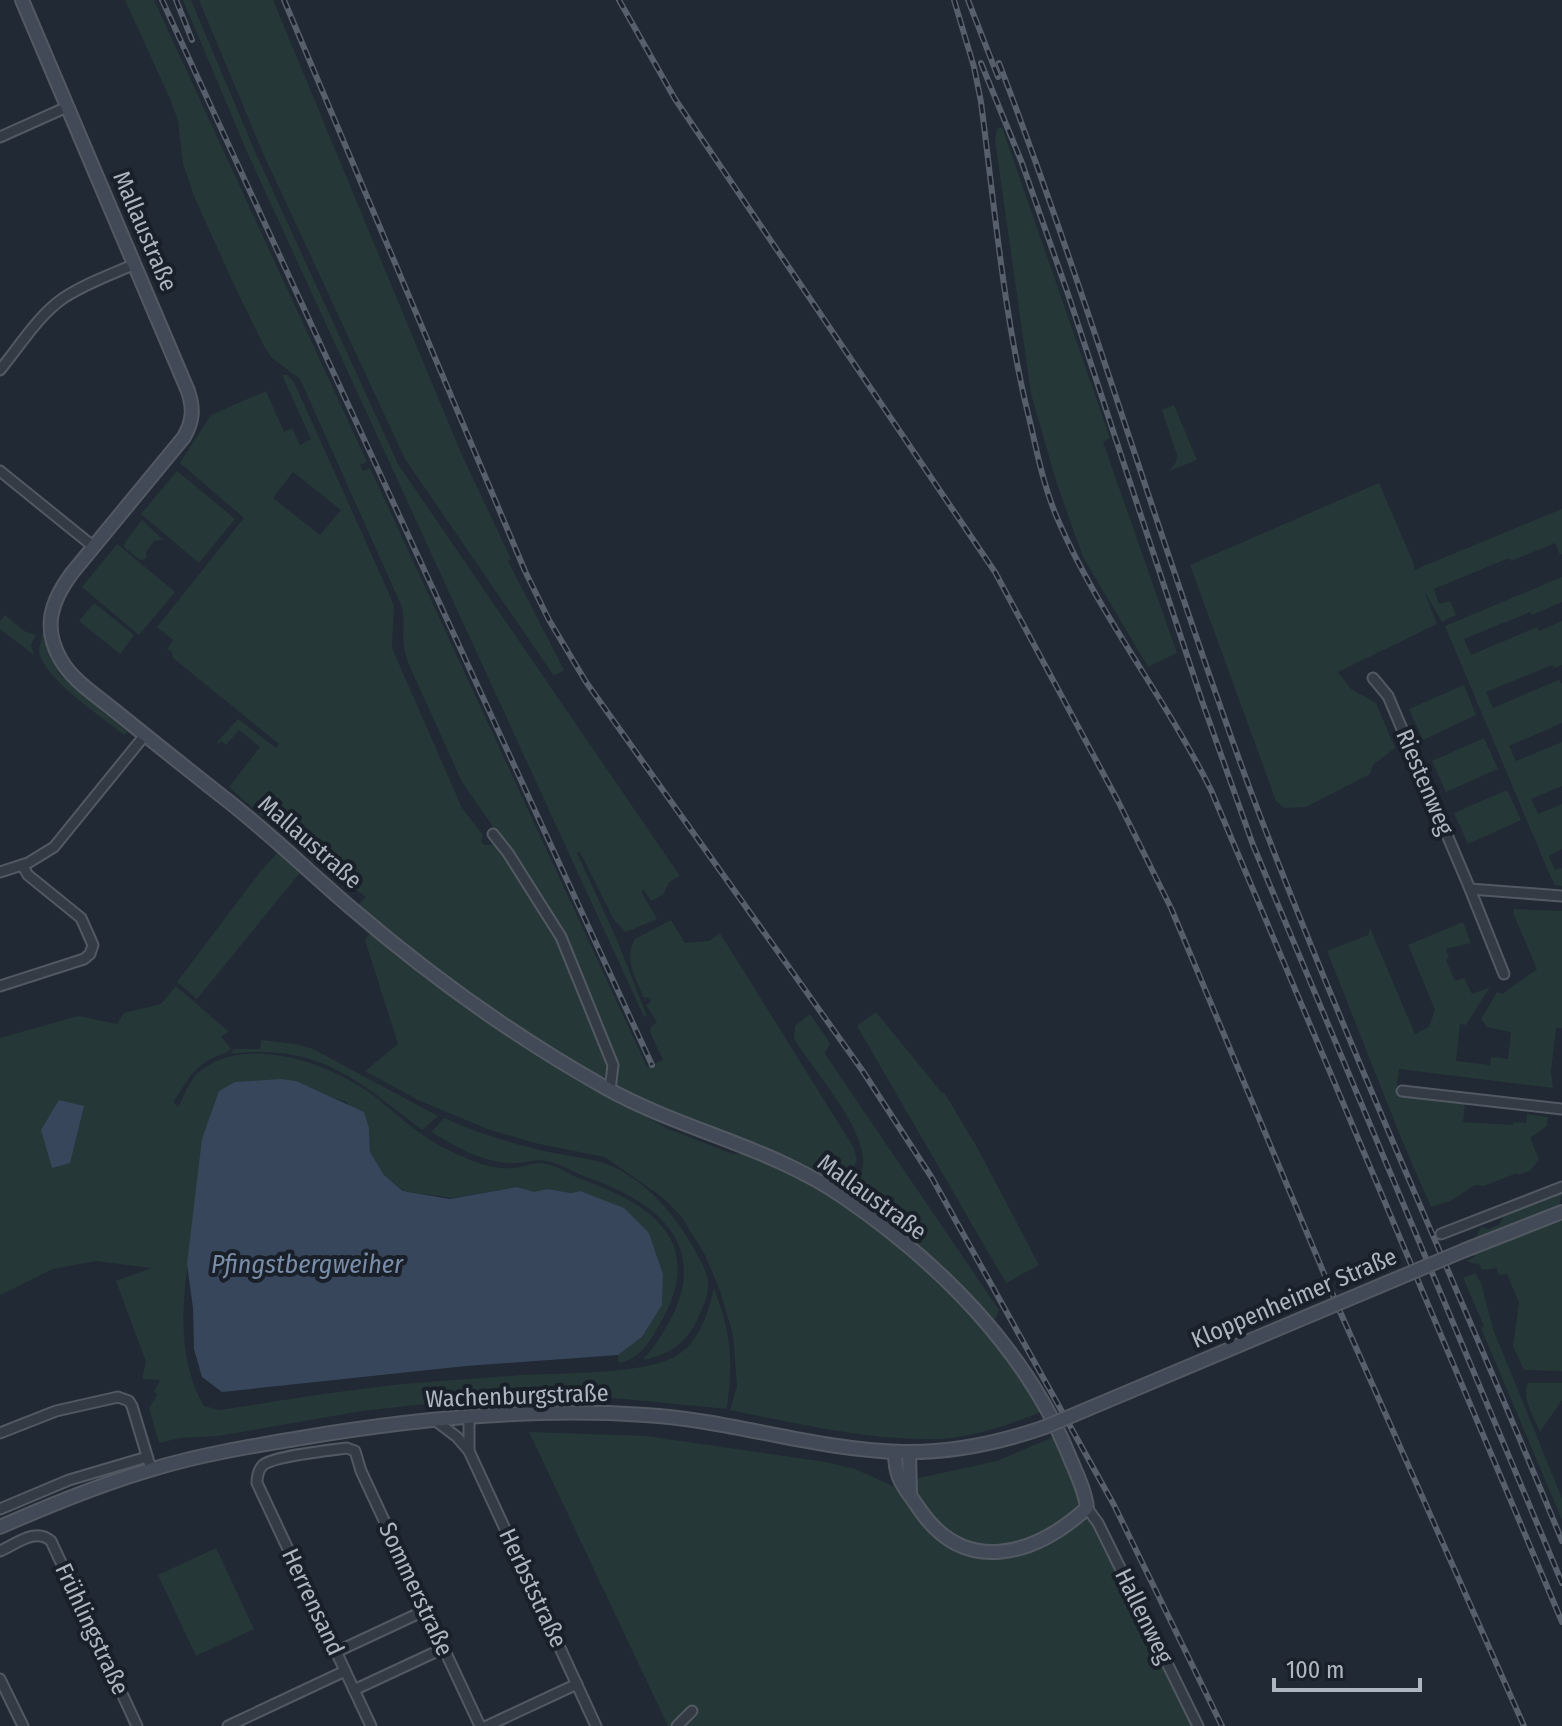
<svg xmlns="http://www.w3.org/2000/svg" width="1562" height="1726" font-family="'Fira Sans Condensed',sans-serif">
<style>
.green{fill:#263737;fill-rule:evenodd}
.water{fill:#38465c}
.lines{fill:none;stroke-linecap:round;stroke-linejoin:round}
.street-casing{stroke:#525962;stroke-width:13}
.secondary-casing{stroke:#525962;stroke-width:16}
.street{stroke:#343b45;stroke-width:9}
.secondary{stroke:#434a57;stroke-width:12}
.rail-casing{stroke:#565f6b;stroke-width:6}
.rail{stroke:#1a2029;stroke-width:3;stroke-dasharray:9;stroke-linecap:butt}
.secondary-bridge-casing{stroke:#525962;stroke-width:16;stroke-linecap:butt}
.secondary-bridge{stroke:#434a57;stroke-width:12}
.labels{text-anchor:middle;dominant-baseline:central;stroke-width:8;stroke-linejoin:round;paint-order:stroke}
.street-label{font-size:24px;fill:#aeb6c1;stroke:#1a2029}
.water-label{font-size:26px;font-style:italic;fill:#798da8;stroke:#1a2029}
</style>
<rect width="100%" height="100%" fill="#212934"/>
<g class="green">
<path d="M125 0H154L367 462 360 465 363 471 370 468 647 1067 663 1060 650 1032 651 1027 657 1022 646 1005 651 1002 648 997 644 998C636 978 623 960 635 939L671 920 685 943 709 941 720 933 854 1148 857 1160 848 1181 834 1184 641 1099 619 1089 616 1084V1060L575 960 528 877 462 782 410 667C398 639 407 632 402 607L300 379 272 358 265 348 236 289 194 196 183 164 178 121 171 101Z"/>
<path d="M183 0H191L256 154 398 464 680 876 669 882 663 895 651 901 644 890 641 891 657 919 626 932 614 920 580 852 577 853 617 940 647 1016 644 1017 247 152Z"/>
<path d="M199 0H273L461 453 511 559 508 561 564 670 554 676 405 459 262 151Z"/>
<path d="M1002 127 1110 438 1103 442 1177 653 1148 667 1083 557 1057 484 1031 394 995 140 997 129Z"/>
<path d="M282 375H287L294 382 387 589 394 606 392 648 462 808 483 835 481 841 484 845H495L501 849 558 938 609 1066 607 1076 597 1078 496 1016 359 909 358 905 366 897 327 869 325 871 229 787 260 747 239 730 226 745 221 741 218 744 217 742 238 719 276 748 279 744 173 658 172 652 167 649 173 640 157 627 244 518 180 463 211 415 266 391 284 432 292 428 300 445 311 439ZM293 472 341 510 320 535 273 498Z"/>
<path d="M1174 405 1197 460 1169 471 1176 462 1177 455 1162 410Z"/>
<path d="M177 471 235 519 199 563 141 514Z"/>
<path d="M1379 483 1414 564V570L1562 509V554L1560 555 1555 543 1511 561 1509 558 1434 589 1439 604 1450 601 1456 615 1442 622 1424 591 1437 624 1338 672 1351 689 1376 703 1395 748 1373 765 1370 774 1306 807 1284 808 1276 801 1190 565Z"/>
<path d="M142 520 163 540 154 541 146 552V559L140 560 124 547 125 542Z"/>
<path d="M117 544 175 592 139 635 82 587Z"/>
<path d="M1562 577V602L1532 615 1530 612 1464 639 1471 655 1537 627 1539 631 1562 621V665L1554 668 1552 665 1486 692 1493 708 1559 680 1562 684V723L1509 746 1516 761 1562 742V786L1531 799 1538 814 1562 804V849L1549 856 1555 870 1562 868V886L1555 885 1549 873 1445 626Z"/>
<path d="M94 603 134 635 120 654 79 621Z"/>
<path d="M5 615 24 631 36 635 31 645 34 655 0 629V621Z"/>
<path d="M45 633 58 673 127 732 124 735C100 715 54 686 41 658 36 649 42 643 42 634Z"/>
<path d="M1464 685 1476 715 1423 740 1409 709Z"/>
<path d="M1484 738 1498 769 1446 792 1432 761Z"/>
<path d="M1507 790 1521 820 1468 844 1454 813Z"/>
<path d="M280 850 303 869 197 999 177 982 260 872Z"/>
<path d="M1514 909 1562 911V1028H1556L1551 1071 1553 1088 1399 1069 1396 1094 1465 1103 1463 1122 1513 1125V1122L1526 1123 1527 1114 1548 1117 1547 1126 1530 1138 1539 1159 1531 1170 1518 1175 1517 1173 1484 1186 1475 1185 1450 1201 1431 1207 1401 1138 1327 951 1368 935 1370 928 1415 1034 1429 1027 1435 1010 1408 945 1463 922 1471 943 1446 949 1449 958 1446 960 1455 981 1464 978 1472 994 1490 987 1466 1025 1460 1024 1456 1061 1490 1065 1491 1057 1508 1059 1511 1032 1487 1027 1481 1019 1497 992 1502 994 1537 969 1513 913Z"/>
<path d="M372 930 601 1090 668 1129 733 1154H748C777 1169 808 1181 835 1198 919 1250 992 1327 1041 1412 1008 1425 974 1437 939 1439 869 1441 799 1424 730 1410L737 1386 733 1335 720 1291 705 1255 681 1216 662 1197 605 1157 539 1144 487 1129 416 1099 365 1071 398 1044 365 940Z"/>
<path d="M176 986 229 1032 221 1036 231 1049C224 1055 215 1056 207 1061 190 1072 184 1087 173 1102L178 1107C185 1096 188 1081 199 1072 245 1033 328 1063 370 1093 396 1112 418 1136 448 1150 468 1159 489 1170 512 1168 522 1168 532 1163 541 1163 555 1164 568 1174 581 1179 648 1203 706 1239 663 1318 652 1338 642 1359 619 1363L618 1355 642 1337 662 1305 663 1274 649 1233 598 1199 580 1191 571 1193 547 1189 534 1193 517 1187 452 1198 404 1191 384 1175 370 1152 369 1128 346 1102 309 1089 296 1081 235 1082C210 1171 153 1321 204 1406L220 1410C262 1404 304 1396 346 1391 400 1383 455 1380 510 1376 552 1372 636 1376 672 1358 698 1346 708 1314 714 1288 732 1336 733 1359 727 1409L572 1394 488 1397 362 1411 218 1436 180 1438 159 1443 149 1408 158 1394 154 1392 160 1380 142 1379 146 1362 116 1281 152 1268 96 1261 53 1269 0 1295V1038L78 1016 117 1024 124 1013 161 1004Z"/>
<path d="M876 1012 942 1093 944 1092 978 1149 1039 1265 1006 1283 857 1026Z"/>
<path d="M810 1014 830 1043 825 1054 999 1310 994 1322 921 1248 856 1199C854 1184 865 1173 863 1157 858 1119 815 1072 794 1039L795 1026Z"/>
<path d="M261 1040 296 1044 313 1049 438 1116 422 1130C357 1080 319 1043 231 1054L233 1049H260Z"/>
<path d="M444 1118C477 1133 513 1144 549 1152 572 1157 598 1158 620 1170 656 1190 682 1224 700 1260 704 1267 708 1275 708 1283 709 1295 703 1307 698 1318 687 1343 669 1355 643 1360 716 1272 688 1212 586 1177 573 1172 560 1163 546 1161 534 1158 522 1164 510 1163 481 1162 455 1146 431 1132Z"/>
<path d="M1562 1191 1560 1205 1476 1237 1481 1227 1488 1229 1499 1225 1504 1215Z"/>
<path d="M1562 1219V1371L1524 1370 1513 1346 1519 1303 1507 1274 1499 1275 1497 1268 1481 1270 1480 1265 1466 1261 1475 1257 1473 1253Z"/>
<path d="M1475 1273 1481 1283 1493 1329 1562 1498V1520L1481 1328 1484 1326 1463 1278Z"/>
<path d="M1528 1383H1562V1400L1540 1432C1534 1417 1521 1398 1528 1383Z"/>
<path d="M529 1432 646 1436 826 1462 855 1469 906 1492 919 1478 997 1461 1053 1437 1064 1452 1192 1726H668Z"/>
<path d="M216 1548 254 1629 196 1656 158 1575Z"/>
</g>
<g class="water">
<path d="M281 1079 296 1081 364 1112 369 1128 370 1152 384 1175 403 1191 450 1199 517 1187 534 1192 547 1189 571 1193 580 1191 624 1208 649 1233 663 1274 662 1305 642 1337 618 1355 466 1366 222 1392 202 1377 194 1349 193 1308 187 1264 202 1139 219 1091 235 1082Z"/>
<path d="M59 1100 84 1106 70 1163 52 1168 41 1130Z"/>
</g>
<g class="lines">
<g class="street-casing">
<g id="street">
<path d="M0 137 67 107"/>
<path d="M0 370C19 347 37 317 62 299 84 284 110 275 135 264"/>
<path d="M0 471 94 547"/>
<path d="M1373 678 1388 696 1470 889 1562 896"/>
<path d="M493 834 508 853 561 937 613 1065 610 1090"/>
<path d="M0 872 28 863 54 847 145 735"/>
<path d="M1470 889 1504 974"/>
<path d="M0 986 84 959 90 954 93 945 81 918 28 875 22 865"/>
<path d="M1402 1091 1562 1109"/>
<path d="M1441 1234 1562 1187"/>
<path d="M436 1421 457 1437 469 1451 596 1726"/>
<path d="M0 1433 56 1411 118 1397 129 1401 132 1406 151 1469"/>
<path d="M469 1451V1417"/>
<path d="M1087 1508 1098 1523 1198 1726"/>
<path d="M0 1509 69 1480 147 1457"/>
<path d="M0 1551C16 1544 36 1527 51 1541L137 1726"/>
<path d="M336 1652 426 1610"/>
<path d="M0 1679 23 1726"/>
<path d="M354 1690 444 1648"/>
<path d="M228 1726 345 1671"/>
<path d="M371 1726 257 1483C257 1477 258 1470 263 1465 274 1456 331 1450 347 1448L355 1451 361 1471 480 1726"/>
<path d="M487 1726 577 1684"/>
<path d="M677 1726 692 1711"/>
</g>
</g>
<g class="secondary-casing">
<g id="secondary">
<path d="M22 0 188 391C194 409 193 421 184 437L72 573C51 601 42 628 61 660 73 681 96 695 114 710 150 739 186 768 223 797 267 831 307 870 350 907 429 975 515 1037 606 1088 683 1131 772 1147 845 1198 938 1262 1024 1347 1068 1453 1075 1471 1085 1489 1087 1508 1034 1556 964 1577 918 1507 903 1485 895 1479 895 1452"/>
<path d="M1465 1250 1562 1212"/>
<path d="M909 1452 910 1494"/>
<path d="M0 1527C50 1505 101 1484 153 1469 199 1455 247 1447 295 1439 410 1419 528 1407 645 1415 731 1420 815 1450 902 1452 952 1453 999 1443 1045 1427"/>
</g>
</g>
<use href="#street" class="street"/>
<use href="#secondary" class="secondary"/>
<g class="rail-casing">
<g id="rail">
<path d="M162 0 652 1065"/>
<path d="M176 0 192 40"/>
<path d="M284 0 525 571 549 620 586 682 862 1070 932 1178 1114 1505 1222 1726"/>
<path d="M619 0 675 99 995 572 1118 801 1171 908 1338 1307 1524 1726"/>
<path d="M954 0 974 67 981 102C995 210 1004 320 1031 426 1038 458 1045 490 1058 520 1099 615 1165 697 1211 790L1562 1622"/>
<path d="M968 0 998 77"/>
<path d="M981 63 1022 163 1069 297 1202 701 1253 845 1562 1583"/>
<path d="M999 63C1091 304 1162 551 1251 792 1346 1045 1460 1291 1562 1541"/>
</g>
</g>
<use href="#rail" class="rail"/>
<g class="secondary-bridge-casing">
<path id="secondary-bridge" d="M1045 1427 1465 1250"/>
</g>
<use href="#secondary-bridge" class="secondary-bridge"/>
</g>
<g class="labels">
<g class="street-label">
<text transform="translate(145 231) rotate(67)">Mallaustraße</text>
<text transform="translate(1425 782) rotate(67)">Riestenweg</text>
<text transform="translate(310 842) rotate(41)">Mallaustraße</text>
<text transform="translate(872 1197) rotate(36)">Mallaustraße</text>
<text transform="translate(1294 1298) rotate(-23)">Kloppenheimer Straße</text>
<text transform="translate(517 1396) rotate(-2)">Wachenburgstraße</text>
<text transform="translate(533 1588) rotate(65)">Herbststraße</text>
<text transform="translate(416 1589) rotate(65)">Sommerstraße</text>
<text transform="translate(313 1602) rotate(65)">Herrensand</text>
<text transform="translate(1144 1616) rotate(64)">Hallenweg</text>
<text transform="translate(92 1629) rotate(65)">Frühlingstraße</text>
</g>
<g class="water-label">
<text x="307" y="1264">Pfingstbergweiher</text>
</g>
</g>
<path d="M1274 1678v12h146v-12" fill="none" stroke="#aeb6c1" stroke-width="4"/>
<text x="1286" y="1678" font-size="24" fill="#aeb6c1" stroke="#1a2029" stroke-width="6" paint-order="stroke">100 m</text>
</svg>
